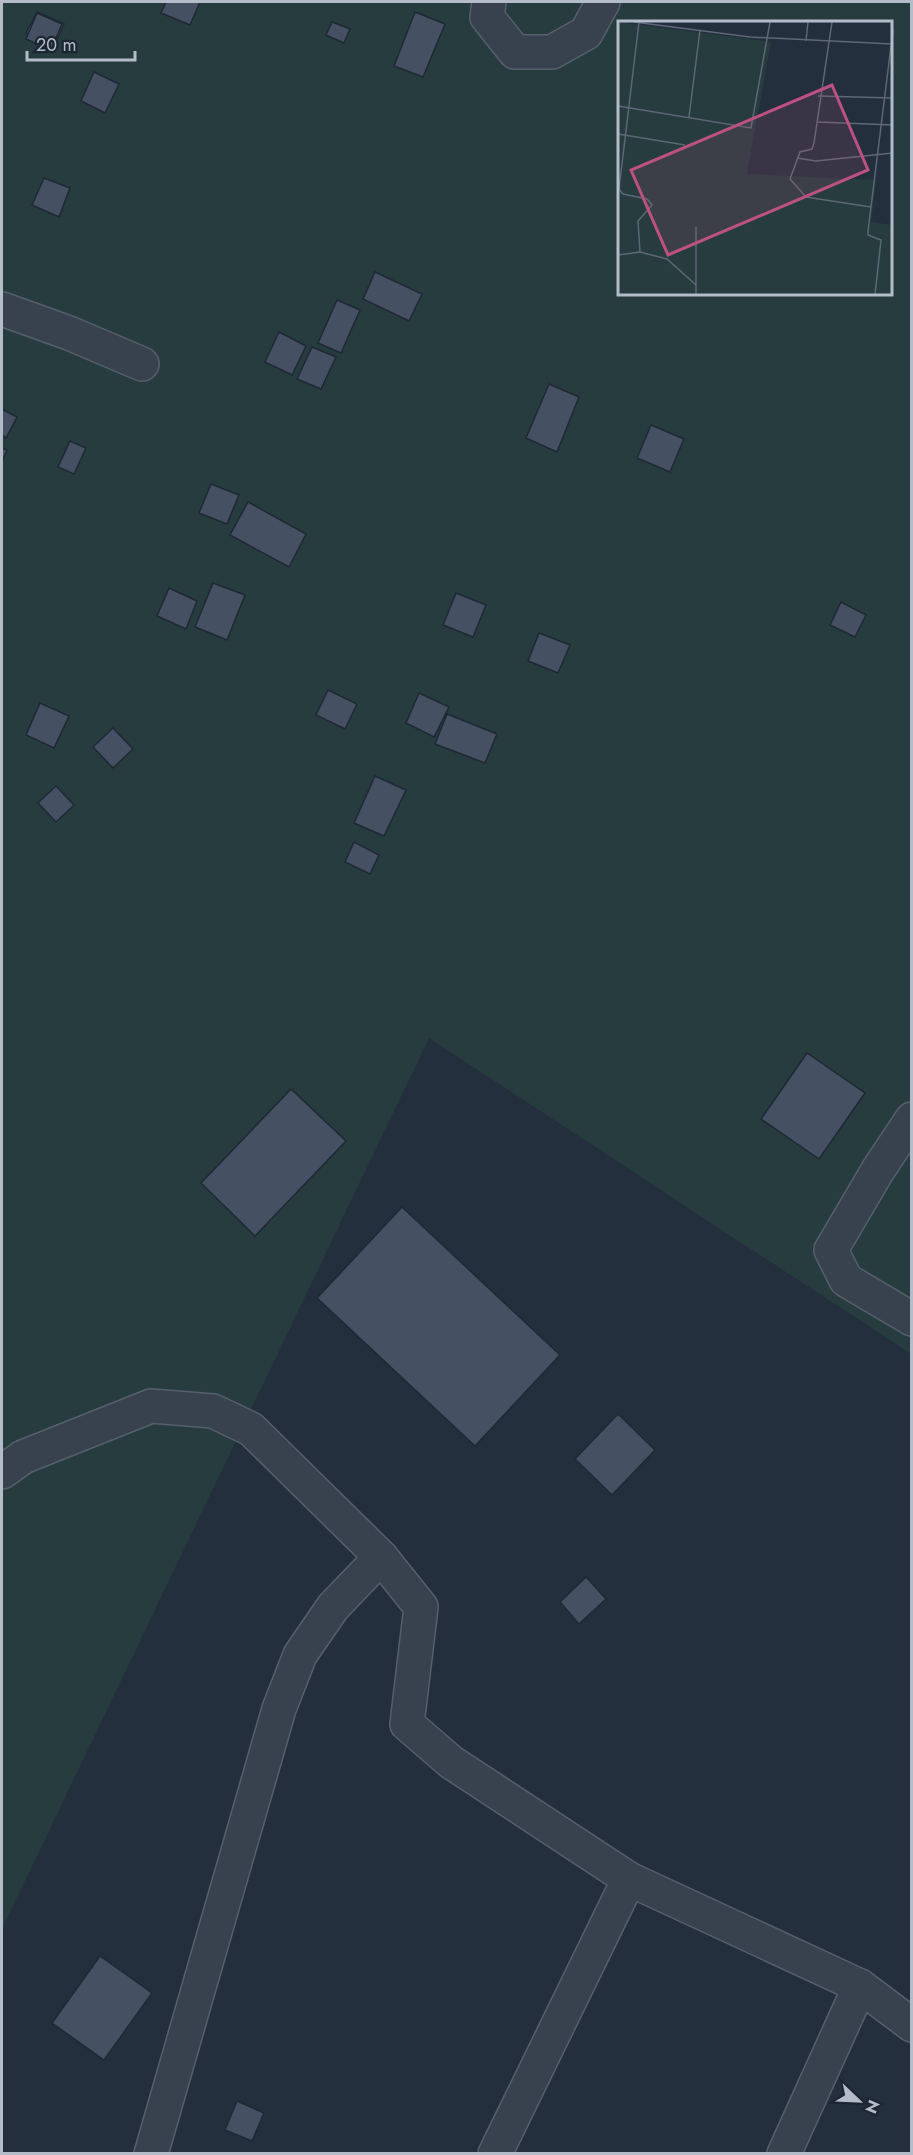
<svg xmlns="http://www.w3.org/2000/svg" width="913" height="2155" font-family="Jost,sans-serif">
<style>
.green{fill:#263c3f;fill-rule:evenodd}
.building{fill:#455162;stroke:#1f2835;stroke-width:1.5}
.lines{fill:none;stroke-linecap:round;stroke-linejoin:round}
.minor-casing{stroke:#565f6c;stroke-width:36}
.minor{stroke:#38414e;stroke-width:33}
.inset-road{fill:none;stroke:#5e6776;stroke-width:1.5}
.view{fill:#bd5182;fill-opacity:0.15;stroke:#bd5182;stroke-width:3}
.inset-edge{fill:none;stroke:#b4bcc9;stroke-width:3}
</style>
<rect width="100%" height="100%" fill="#242f3e"/>
<path class="green" d="M2 2H911V1354L429 1038 2 1929ZM619 22H890V294H619Z"/>
<g class="building">
<path d="M166 2H200L190 25 161 13Z"/>
<path d="M37 12 64 24 54 46 26 33Z"/>
<path d="M415 12 445 24 423 77 394 66Z"/>
<path d="M37 13 62 24 51 50 26 39Z"/>
<path d="M332 22 350 29 344 43 326 35Z"/>
<path d="M94 72 119 84 105 113 81 101Z"/>
<path d="M44 178 70 188 59 217 32 205Z"/>
<path d="M375 272 422 294 409 321 363 299Z"/>
<path d="M337 300 360 310 341 353 318 343Z"/>
<path d="M279 332 306 346 292 375 265 362Z"/>
<path d="M312 347 336 357 321 389 297 379Z"/>
<path d="M549 384 579 397 557 452 526 438Z"/>
<path d="M2 409 17 417 6 438 2 435Z"/>
<path d="M651 425 684 439 670 472 637 458Z"/>
<path d="M70 441 86 448 74 474 58 467Z"/>
<path d="M2 448 7 450 2 462Z"/>
<path d="M211 484 239 495 227 524 199 513Z"/>
<path d="M248 502 306 534 289 567 230 535Z"/>
<path d="M213 583 245 595 227 640 195 627Z"/>
<path d="M169 588 197 601 186 629 157 616Z"/>
<path d="M456 593 486 605 473 637 443 625Z"/>
<path d="M841 602 866 615 855 637 830 625Z"/>
<path d="M539 633 570 645 558 673 528 661Z"/>
<path d="M328 690 357 704 345 729 316 715Z"/>
<path d="M419 693 449 707 434 737 406 723Z"/>
<path d="M40 703 69 716 54 748 26 735Z"/>
<path d="M447 714 497 734 485 763 435 744Z"/>
<path d="M113 728 133 749 113 768 93 747Z"/>
<path d="M375 776 406 790 384 836 354 823Z"/>
<path d="M56 786 74 805 56 822 38 803Z"/>
<path d="M354 842 379 855 370 874 345 862Z"/>
<path d="M807 1053 865 1093 819 1159 761 1119Z"/>
<path d="M291 1089 346 1141 255 1236 201 1183Z"/>
<path d="M402 1207 560 1355 475 1446 317 1298Z"/>
<path d="M618 1414 655 1450 612 1495 575 1459Z"/>
<path d="M586 1577 606 1599 579 1624 560 1602Z"/>
<path d="M100 1956 152 1993 104 2060 52 2023Z"/>
<path d="M237 2101 264 2113 252 2141 225 2130Z"/>
</g>
<g class="lines">
<g class="minor-casing">
<g id="minor">
<path d="M489 2 487 17 515 52H552L586 33 603 2"/>
<path d="M2 309 69 333 142 364"/>
<path d="M912 1119 878 1170 831 1250 846 1280 912 1319"/>
<path d="M2 1472 23 1457 151 1406 213 1411 251 1429 381 1557 421 1607 407 1724 451 1762 629 1879 860 1986 912 2025"/>
<path d="M151 2154 279 1709 300 1655 333 1607 381 1557"/>
<path d="M495 2154 629 1879"/>
<path d="M784 2154 860 1986"/>
</g>
</g>
<use href="#minor" class="minor"/>
</g>
<g transform="translate(618 21)">
<rect width="274" height="274" fill="#242f3e"/>
<path d="M0 1 153 21 129 153 258 159 253 201 274 204V274H0Z" fill="#263c3f"/>
<path class="inset-road" d="M16 1 132 16 274 23M214 1 196 122 194 128 182 131 172 158 188 176 253 186M188 20 190 1M200 75 275 77M0 85 133 107 152 1M71 96 82 9M200 101 275 104M0 113 67 124M179 137 198 140 275 132M22 231 49 238 78 264M0 234 22 231 20 200 34 184 29 178 5 173 1 168 21 1M78 274V206M257 274 263 219 250 214V210L275 9"/>
<path class="view" d="M214 64 250 149 50 234 13 149Z"/>
<rect width="274" height="274" class="inset-edge"/>
</g>
<rect width="913" height="2155" fill="none" stroke="#b4bcc9" stroke-width="6"/>
<g transform="translate(859 2101) rotate(113)" stroke="#1d2633" stroke-width="4.5" paint-order="stroke">
<path d="M0-4.5L10 22L0 15L-10 22Z" fill="#b4bcc9"/>
<text y="-9" font-size="16" font-weight="bold" text-anchor="middle" fill="#b4bcc9">N</text>
</g>
<path d="M27 51v9h108v-9" fill="none" stroke="#b4bcc9" stroke-width="3"/>
<text x="36" y="51" font-size="18" fill="#b4bcc9" stroke="#1d2633" stroke-width="4.5" paint-order="stroke">20 m</text>
</svg>
